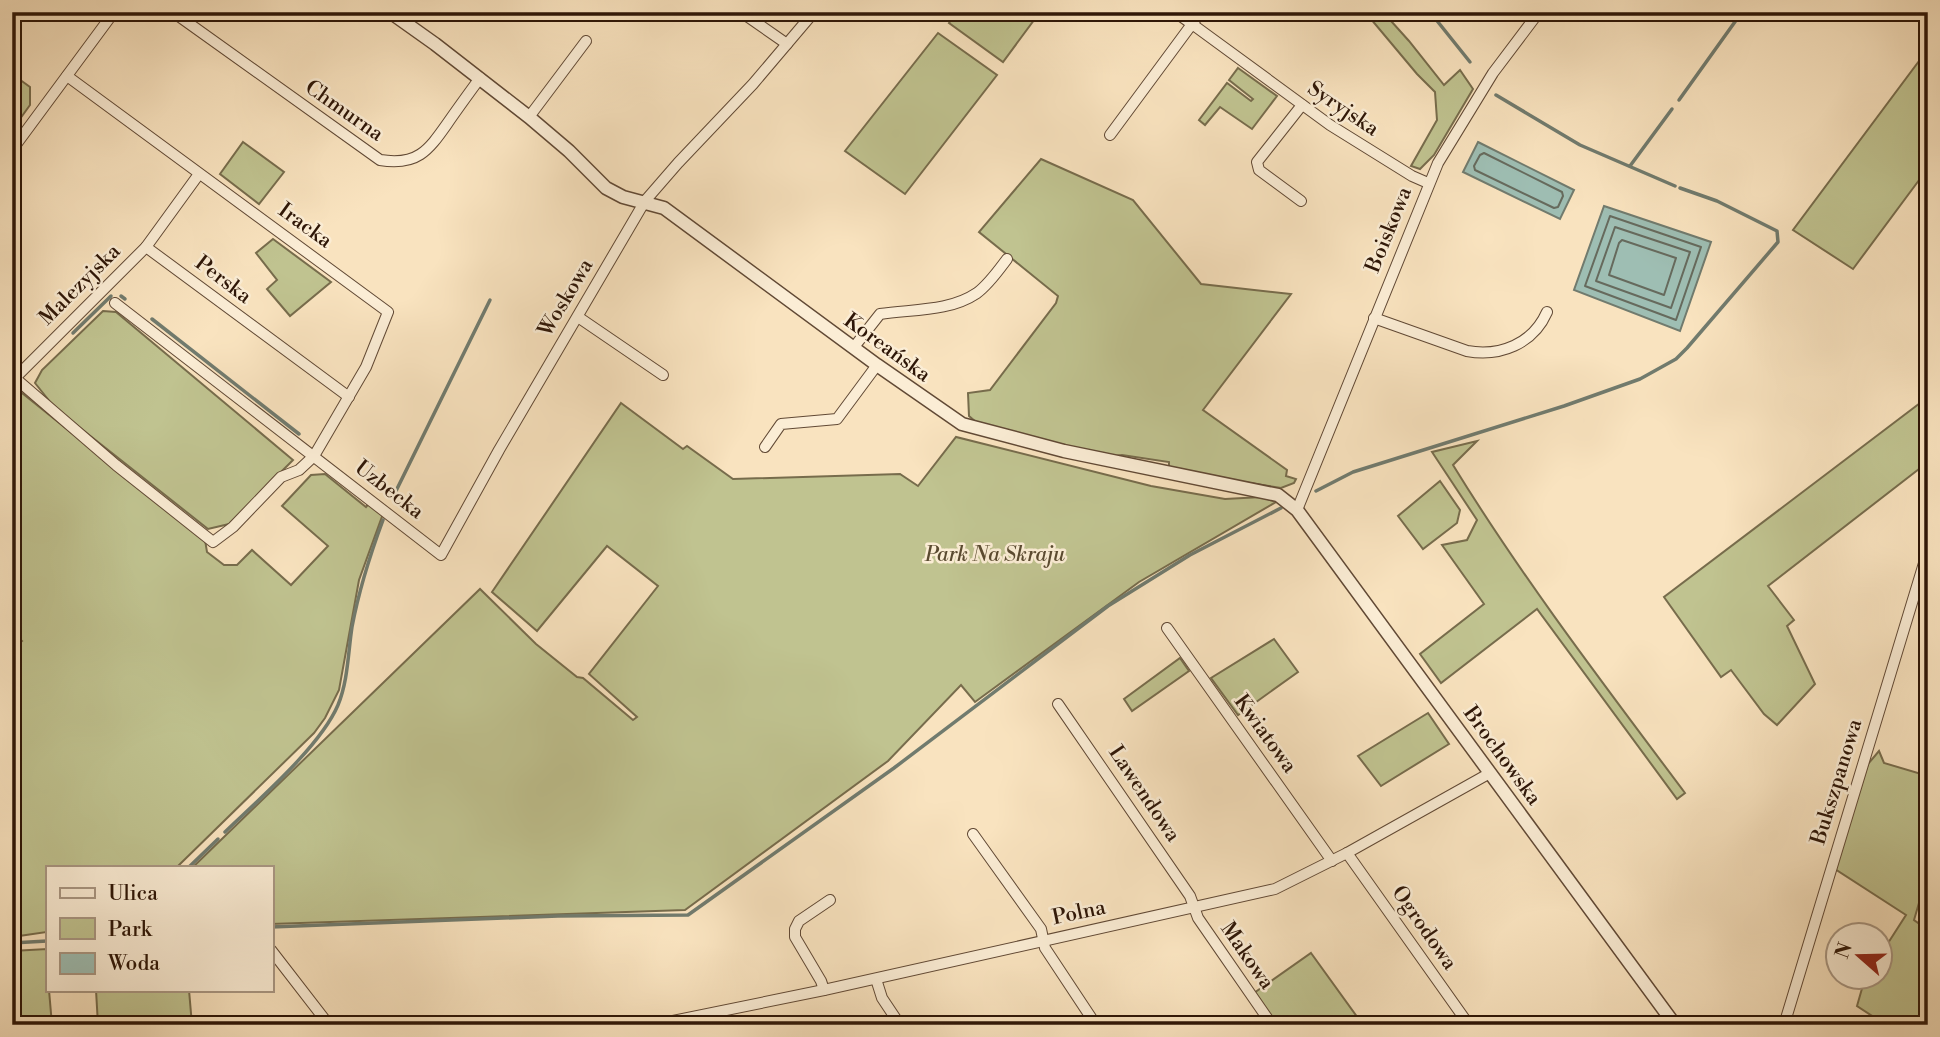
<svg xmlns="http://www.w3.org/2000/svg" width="1940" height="1037" font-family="'Libre Bodoni',serif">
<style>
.green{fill:#c0c390;stroke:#776c4c;stroke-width:2}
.water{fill:#9ebeb3;stroke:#717b6e;stroke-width:2}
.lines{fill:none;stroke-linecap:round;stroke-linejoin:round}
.shore{stroke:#666a5d;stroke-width:2}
.stream{stroke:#717b6e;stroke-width:3.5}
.minor-casing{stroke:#614935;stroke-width:12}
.tertiary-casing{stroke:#614935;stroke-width:15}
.minor{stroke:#fbedd5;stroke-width:10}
.tertiary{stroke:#fbedd5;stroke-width:12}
.labels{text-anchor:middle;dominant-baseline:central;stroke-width:5;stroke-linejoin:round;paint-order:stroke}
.street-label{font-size:21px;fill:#2e1607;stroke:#fbedd5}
.park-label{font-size:21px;font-style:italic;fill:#5a4a30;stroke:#fbedd5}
</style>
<rect width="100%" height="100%" fill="#f9e3bf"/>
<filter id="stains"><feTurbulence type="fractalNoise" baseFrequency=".00286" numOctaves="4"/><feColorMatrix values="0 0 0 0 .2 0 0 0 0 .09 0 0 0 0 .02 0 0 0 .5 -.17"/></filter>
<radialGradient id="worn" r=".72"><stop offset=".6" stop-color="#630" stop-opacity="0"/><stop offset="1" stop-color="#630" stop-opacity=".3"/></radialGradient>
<g class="green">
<path d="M957 12H1040L1003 62 949 23Z"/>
<path d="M1365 12H1383L1409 41 1444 85 1460 70 1473 89 1434 155 1420 169 1411 166 1437 120 1435 92 1417 74Z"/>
<path d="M938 33 997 75 905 194 845 151Z"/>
<path d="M1928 49V168L1853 269 1793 230Z"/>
<path d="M1238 68 1277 96 1252 129 1220 107 1205 125 1199 120 1227 83 1251 101 1253 99 1229 80Z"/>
<path d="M12 74 30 87V105L12 130Z"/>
<path d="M243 142 284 172 259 204 220 174Z"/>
<path d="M1041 159 1133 200 1201 284 1291 294 1203 410 1287 470 1286 476 1296 479 1294 483 1281 488 1169 470V462L1122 455 1107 457 976 422 969 416 968 393 990 390 1056 303 1058 296 979 232Z"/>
<path d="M273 239 331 282 290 316 267 289 277 280 256 253Z"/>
<path d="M103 311 116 312 293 460 229 524 208 529 55 408 35 383 42 370Z"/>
<path d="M17 389 205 540 207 552 224 565H237L252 550 291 585 328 546 282 506 311 475 325 474 366 507 371 501 384 511 359 580 339 690 325 718 314 733 177 867H47V932L12 937V650L22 641 12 632V391Z"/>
<path d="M1928 397V462L1768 586 1794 620 1787 626 1815 684 1777 725 1764 714 1731 670 1721 677 1664 597Z"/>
<path d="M621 403 683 449 687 446 733 479 900 474 918 486 956 437 1151 486 1225 499 1262 497 1276 502 1139 582 975 702 961 685 888 761 685 910 271 924V867H193L480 589 536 644 577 677 583 678 633 720 637 717 589 674 658 586 607 546 537 631 492 592Z"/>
<path d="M1477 441 1453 465C1523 579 1605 686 1685 793L1677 799 1537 609 1441 683 1420 654 1484 604 1442 545 1467 540 1477 520 1432 452Z"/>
<path d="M1440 481 1460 510 1457 523 1423 549 1398 516Z"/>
<path d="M1274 639 1298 672 1238 715 1211 678Z"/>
<path d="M1180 658 1189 671 1132 711 1124 699Z"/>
<path d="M1428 713 1449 744 1381 786 1358 756Z"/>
<path d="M1879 751 1884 763 1928 776V872L1914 920 1928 930V1025H1886L1857 1006 1865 978H1881V954L1906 915 1835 869 1868 764Z"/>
<path d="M47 949V990H49L52 1025H12V951Z"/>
<path d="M1311 953 1363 1025H1276L1254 993Z"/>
<path d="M96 990H189L192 1025H98Z"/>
</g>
<g class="water">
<path d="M1478 142 1574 190 1560 219 1463 172Z"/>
<path d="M1604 206 1711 242 1680 331 1574 290Z"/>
</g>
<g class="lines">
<g class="shore">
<path d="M1484 153 1562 192 1563 196 1558 207 1554 208 1475 170 1474 166 1480 155Z"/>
<path d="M1610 216 1701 247 1676 320 1585 286Z"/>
<path d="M1615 227 1690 252 1671 308 1596 281Z"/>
<path d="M1622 240 1676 258 1664 295 1609 275 1619 243Z"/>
</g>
<g class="stream">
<path d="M1430 12 1470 62"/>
<path d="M1496 95 1580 145 1675 186"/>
<path d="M1679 100 1742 12"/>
<path d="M1630 166 1672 109"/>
<path d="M121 296 125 299"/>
<path d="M152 319 299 434"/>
<path d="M73 333 111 296"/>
<path d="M1316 491 1353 472 1564 406 1640 379 1676 359 1687 348 1778 242 1777 231 1717 201 1680 188"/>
<path d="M393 497 490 300"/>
<path d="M225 832C258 800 320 747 338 705 348 681 348 653 352 627 359 590 370 555 383 520"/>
<path d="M189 867 218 839"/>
<path d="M271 927 558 916 688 915 894 768 1108 606 1190 555 1281 508"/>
<path d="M12 943 47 941"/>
</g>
<g class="minor-casing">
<g id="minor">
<path d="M173 12 380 160C417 166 428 151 447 124 458 108 469 93 480 78"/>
<path d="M741 12 787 44"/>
<path d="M1175 12 1192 24 1201 12"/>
<path d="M529 117 586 41"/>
<path d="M1110 135 1192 24 1330 125 1412 176 1428 183"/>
<path d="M12 150 114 12"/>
<path d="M199 174 146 247 349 397"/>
<path d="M1301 201 1259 170 1257 162 1302 105"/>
<path d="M115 303 441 555 499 450 645 201 678 163 753 84 814 12"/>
<path d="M578 317 663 375"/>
<path d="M1374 318 1467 351C1500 357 1533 344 1547 312"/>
<path d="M854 347 880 314C912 309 949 312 977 293 989 284 998 271 1007 259"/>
<path d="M15 378 116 465 213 542 233 527 281 477 299 470 314 456 366 367 388 312 67 76"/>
<path d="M12 381 146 247"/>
<path d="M765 447 781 424 837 419 877 365"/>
<path d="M1297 510 1438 163 1493 73 1539 12"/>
<path d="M1167 628 1332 861"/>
<path d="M1058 704 1190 896 1198 918 1272 1025"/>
<path d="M973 834 1041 929 1045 948 1096 1025"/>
<path d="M1347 853 1469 1025"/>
<path d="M271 950 329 1025"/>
<path d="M876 979 882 998 900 1025"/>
<path d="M824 990 821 981 795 937V929L799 921 830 900"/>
<path d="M653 1025 824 990 1275 889 1347 853 1490 773"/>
<path d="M1784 1025 1928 550"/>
</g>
</g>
<g class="tertiary-casing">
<path id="tertiary" d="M390 12 435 44 529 117 569 151 606 188 623 197 664 208 877 365 962 424 1064 451 1278 495 1297 510 1675 1025"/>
</g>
<use href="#minor" class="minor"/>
<use href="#tertiary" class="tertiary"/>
</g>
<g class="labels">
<g class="street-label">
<text transform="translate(1343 109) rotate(34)">Syryjska</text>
<text transform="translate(344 111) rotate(35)">Chmurna</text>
<text transform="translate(305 226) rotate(36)">Iracka</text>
<text transform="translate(1389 230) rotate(-68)">Boiskowa</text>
<text transform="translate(223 280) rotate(37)">Perska</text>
<text transform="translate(80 285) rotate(-45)">Malezyjska</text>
<text transform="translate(566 298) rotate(-59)">Woskowa</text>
<text transform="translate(887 348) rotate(36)">Koreańska</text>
<text transform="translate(389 490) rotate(38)">Uzbecka</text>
<text transform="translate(1265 734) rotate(54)">Kwiatowa</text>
<text transform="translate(1502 756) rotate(54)">Brochowska</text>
<text transform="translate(1837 782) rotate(-73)">Bukszpanowa</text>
<text transform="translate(1144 794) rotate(56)">Lawendowa</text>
<text transform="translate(1079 913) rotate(-12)">Polna</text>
<text transform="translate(1424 928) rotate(55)">Ogrodowa</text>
<text transform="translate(1247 956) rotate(55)">Makowa</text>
</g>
<g class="park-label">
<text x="995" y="555">Park Na Skraju</text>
</g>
</g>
<rect width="1940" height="1037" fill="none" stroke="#f9e3bf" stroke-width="42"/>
<rect x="14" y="14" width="1912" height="1009" fill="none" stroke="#2e1607" stroke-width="3.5"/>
<rect x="21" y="21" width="1898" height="995" fill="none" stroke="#2e1607" stroke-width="2"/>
<rect x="46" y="866" width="228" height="126" fill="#fbedd5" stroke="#a99783" stroke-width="2"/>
<rect x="60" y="888" width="35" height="10" fill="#fbedd5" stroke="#a99783" stroke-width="2"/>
<text x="108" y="900" font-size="21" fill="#2e1607">Ulica</text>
<rect x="60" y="918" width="35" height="21" fill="#c0c390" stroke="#a99783" stroke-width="2"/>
<text x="108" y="936" font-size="21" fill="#2e1607">Park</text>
<rect x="60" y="953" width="35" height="21" fill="#9ebeb3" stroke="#a99783" stroke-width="2"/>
<text x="108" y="970" font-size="21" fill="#2e1607">Woda</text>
<g transform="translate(1859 956) rotate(290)"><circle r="33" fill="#fbedd5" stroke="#a99783" stroke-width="2"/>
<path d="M0-5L12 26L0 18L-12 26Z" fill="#8f2418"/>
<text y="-10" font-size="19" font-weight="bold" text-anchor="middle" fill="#2e1607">N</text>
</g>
<rect width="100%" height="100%" filter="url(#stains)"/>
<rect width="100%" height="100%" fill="url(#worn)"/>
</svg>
